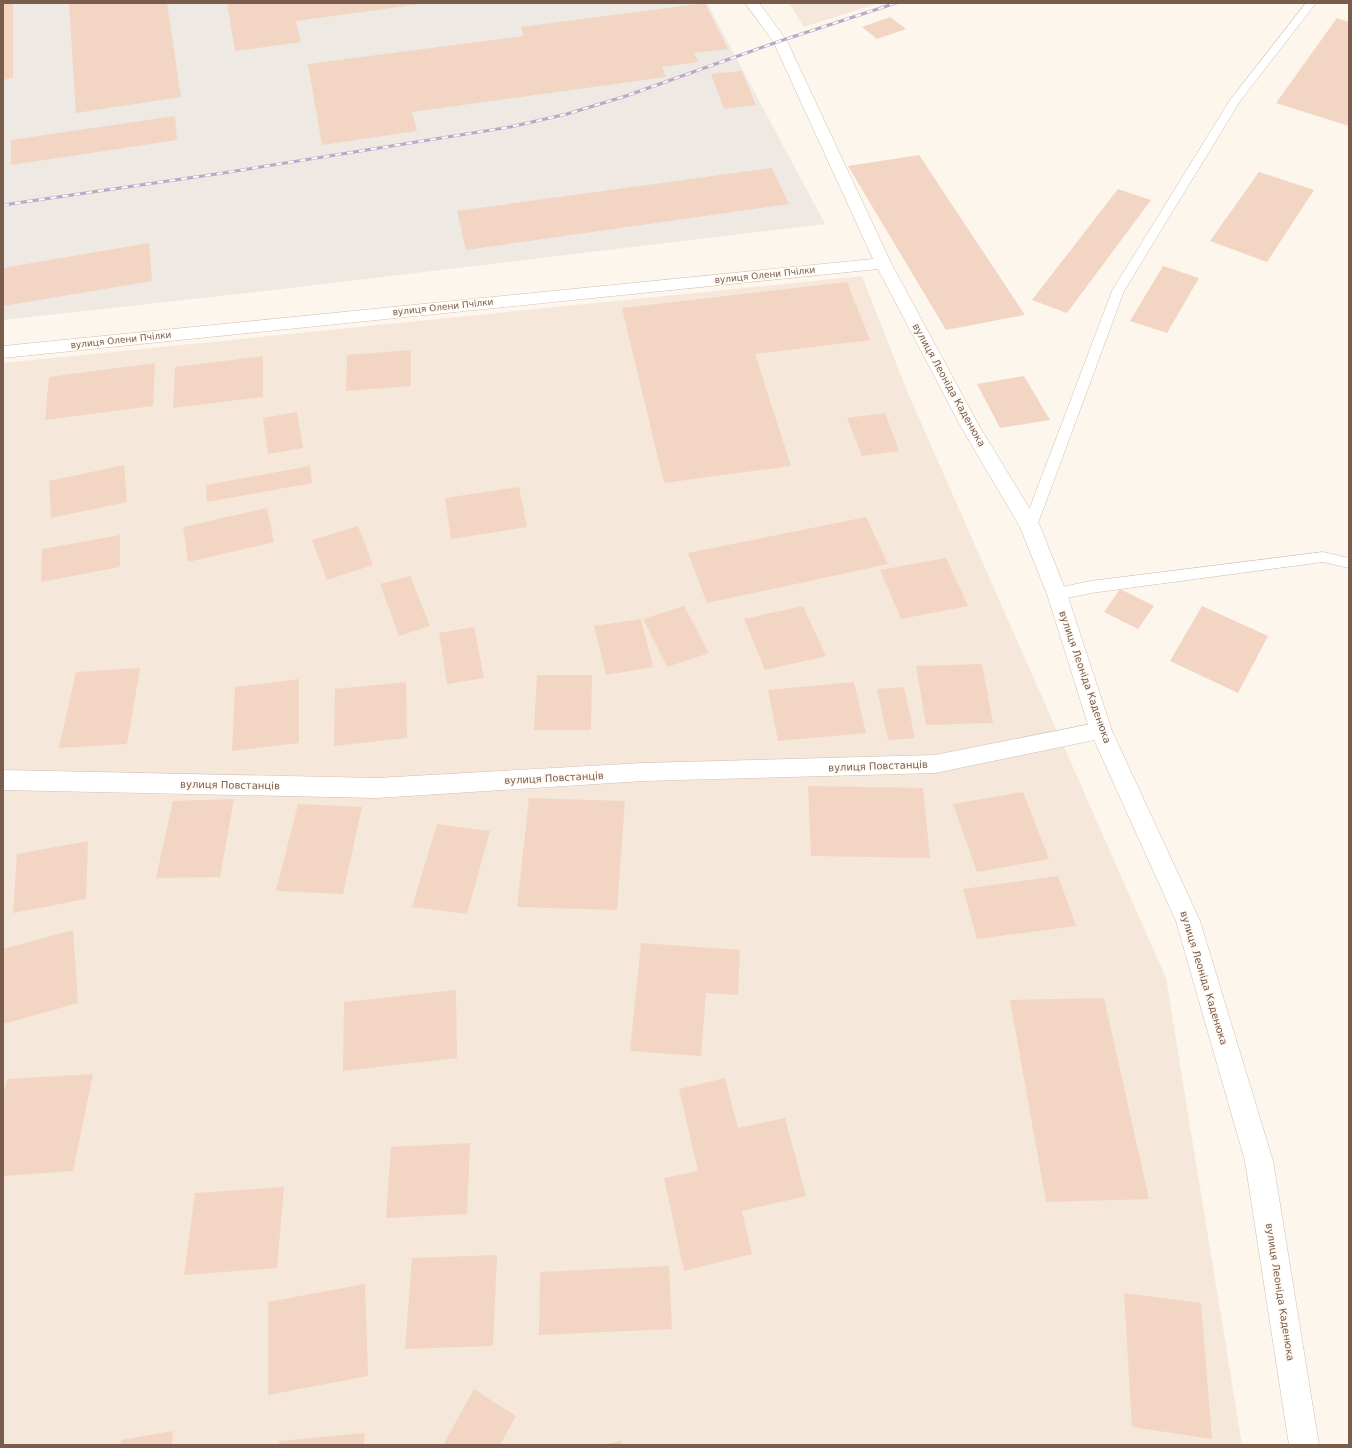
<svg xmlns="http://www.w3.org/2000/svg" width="1352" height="1448" font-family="'DejaVu Sans',sans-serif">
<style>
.residential{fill:#f5e8da}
.industrial{fill:#efe9e4}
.building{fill:#f3d5c3}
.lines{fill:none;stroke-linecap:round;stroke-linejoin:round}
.service-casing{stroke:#d1beb0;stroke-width:1}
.minor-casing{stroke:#d1beb0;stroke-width:1}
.tertiary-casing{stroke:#d1beb0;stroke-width:1}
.service{fill:#fff;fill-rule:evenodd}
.minor{fill:#fff;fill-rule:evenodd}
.tertiary{fill:#fff;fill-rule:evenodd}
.rail-casing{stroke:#b9a8c9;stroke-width:3}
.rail{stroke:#fffaf3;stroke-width:2;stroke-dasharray:6;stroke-linecap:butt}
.labels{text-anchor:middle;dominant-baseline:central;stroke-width:3;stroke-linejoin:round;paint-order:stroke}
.far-street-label{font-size:9px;fill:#7a5c4d;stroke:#fffaf3}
.street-label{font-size:10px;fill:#7a5c4d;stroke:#fffaf3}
</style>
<rect width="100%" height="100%" fill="#fdf6ec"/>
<g class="residential">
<path d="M789 3H879L804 27Z"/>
<path d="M862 276 907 391 1166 978 1242 1445H3V363Z"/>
</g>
<path class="industrial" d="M3 3H707L825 224 265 291 3 320Z"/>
<g class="building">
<path d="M3 3H13V78L3 80Z"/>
<path d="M69 3H167L181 97 76 113Z"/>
<path d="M227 3H420V4L296 21 301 42 235 51Z"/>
<path d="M705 3 728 49 694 53 699 62 662 67 666 77 412 112 417 131 322 145 308 64 524 36 521 27Z"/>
<path d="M890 17 906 29 877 39 862 27Z"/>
<path d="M1337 18 1349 22V126L1276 103Z"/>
<path d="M742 71 756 105 724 109 711 74Z"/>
<path d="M175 116 177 140 11 165V140Z"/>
<path d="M919 155 1025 315 946 330 848 166Z"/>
<path d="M772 168 789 204 466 250 457 211Z"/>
<path d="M1259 172 1314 190 1267 262 1210 241Z"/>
<path d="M1118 189 1151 200 1067 313 1032 300Z"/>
<path d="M149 243 152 281 3 306V268Z"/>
<path d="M1163 266 1199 278 1167 333 1130 321Z"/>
<path d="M847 282 870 340 755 354 791 466 664 483 622 308Z"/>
<path d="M411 350V386L346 391 347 355Z"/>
<path d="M263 356V397L173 408 175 367Z"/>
<path d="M155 363 153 406 45 420 49 377Z"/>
<path d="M1024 376 1050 420 1000 428 977 384Z"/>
<path d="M297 412 303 448 268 454 263 418Z"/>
<path d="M885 413 899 451 862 456 847 418Z"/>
<path d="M124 465 127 502 51 518 49 481Z"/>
<path d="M310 466 312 483 207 502 206 485Z"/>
<path d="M519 487 527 527 451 539 445 498Z"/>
<path d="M267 508 274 542 188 562 183 527Z"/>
<path d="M866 517 888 564 707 603 688 553Z"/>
<path d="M358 526 373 565 327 580 312 540Z"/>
<path d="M120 535V567L41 582 42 549Z"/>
<path d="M946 558 968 606 901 619 880 570Z"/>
<path d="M410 576 430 626 399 636 380 584Z"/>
<path d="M1120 589 1154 606 1138 629 1104 612Z"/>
<path d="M684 606 709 653 667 667 643 619Z"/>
<path d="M803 606 826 656 765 670 744 619Z"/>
<path d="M1202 606 1268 636 1238 693 1170 661Z"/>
<path d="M641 619 653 667 606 675 594 626Z"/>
<path d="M474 627 484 678 447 684 439 633Z"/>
<path d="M982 664 993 723 926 725 916 666Z"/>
<path d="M140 668 127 744 59 748 76 672Z"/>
<path d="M537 675H592L591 730H534Z"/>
<path d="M299 679V743L232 751 235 687Z"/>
<path d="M406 682 407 738 334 746 335 689Z"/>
<path d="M854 682 866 733 778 741 768 690Z"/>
<path d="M904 687 915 738 888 740 877 689Z"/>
<path d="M808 786 923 788 930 858 811 856Z"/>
<path d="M1023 792 1049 859 977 872 953 804Z"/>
<path d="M529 798 625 801 617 910 517 907Z"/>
<path d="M234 799 220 877 156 878 173 801Z"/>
<path d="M298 804 362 807 343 894 276 891Z"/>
<path d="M437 824 490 831 467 914 412 907Z"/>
<path d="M88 841 86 899 13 913 17 854Z"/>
<path d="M1058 876 1076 926 977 939 963 889Z"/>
<path d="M73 930 78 1003 3 1024V949Z"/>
<path d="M641 943 740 950 738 995 706 993 701 1056 630 1051Z"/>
<path d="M456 990 457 1058 343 1071 344 1002Z"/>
<path d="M1104 998 1149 1199 1046 1202 1010 1000Z"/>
<path d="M93 1074 73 1171 3 1176V1096L7 1079Z"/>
<path d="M725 1078 738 1128 785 1118 806 1196 742 1211 752 1254 684 1271 664 1178 698 1171 679 1089Z"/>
<path d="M470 1143 467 1214 386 1218 391 1147Z"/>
<path d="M284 1187 277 1268 184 1275 195 1193Z"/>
<path d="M497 1255 493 1346 405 1349 412 1258Z"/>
<path d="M669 1266 672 1329 539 1335 540 1272Z"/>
<path d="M365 1284 368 1376 268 1395V1302Z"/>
<path d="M1124 1293 1201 1303 1212 1439 1132 1427Z"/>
<path d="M474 1389 516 1416 500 1445H443Z"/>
<path d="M173 1431 172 1445H120L121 1440Z"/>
<path d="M365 1433 364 1445H279V1441Z"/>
<path d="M621 1441 622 1445H605V1444Z"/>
</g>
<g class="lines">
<g class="service-casing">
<g id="service">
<path d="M1306 3H1316L1240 101 1124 291 1037 526 1035 530 1030 531 1025 530 1023 526 1112 291 1230 100Z"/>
<path d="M1323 552 1349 558V568L1323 562 1091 593 1057 600 1052 598 1050 594 1052 590 1057 588 1091 581Z"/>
</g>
</g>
<g class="minor-casing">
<path id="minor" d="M1101 722 1109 725 1112 731 1109 737 935 773 643 781 377 798 3 790V770L377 778 643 763 935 755Z"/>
</g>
<g class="tertiary-casing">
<path id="tertiary" d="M745 3H759L787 41 891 263 978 424 1040 526 1067 594 1112 731 1200 921 1273 1161 1319 1445H1289L1245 1161 1176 921 1090 731 1047 594 1020 527 960 425 878 269 3 358V346L873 259 773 41Z"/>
</g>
<use href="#service" class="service"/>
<use href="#minor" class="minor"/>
<use href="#tertiary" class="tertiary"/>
<g class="rail-casing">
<path id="rail" d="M3 205 223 173 510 127 567 114 626 96 780 41 896 3"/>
</g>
<use href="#rail" class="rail"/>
</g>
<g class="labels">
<g class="far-street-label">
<text transform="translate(765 275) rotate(-6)">вулиця Олени Пчілки</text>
<text transform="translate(443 307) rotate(-6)">вулиця Олени Пчілки</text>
<text transform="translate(121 340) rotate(-6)">вулиця Олени Пчілки</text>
</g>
<g class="street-label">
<text transform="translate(949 385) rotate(61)">вулиця Леоніда Каденюка</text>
<text transform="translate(1085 677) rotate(71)">вулиця Леоніда Каденюка</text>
<text transform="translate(878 766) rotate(-2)">вулиця Повстанців</text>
<text transform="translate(554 778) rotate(-3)">вулиця Повстанців</text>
<text transform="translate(230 785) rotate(1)">вулиця Повстанців</text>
<text transform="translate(1204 978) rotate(73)">вулиця Леоніда Каденюка</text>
<text transform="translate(1280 1292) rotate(81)">вулиця Леоніда Каденюка</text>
</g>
</g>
<rect width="1352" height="1448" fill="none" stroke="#7a5c4d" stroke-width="8"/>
</svg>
